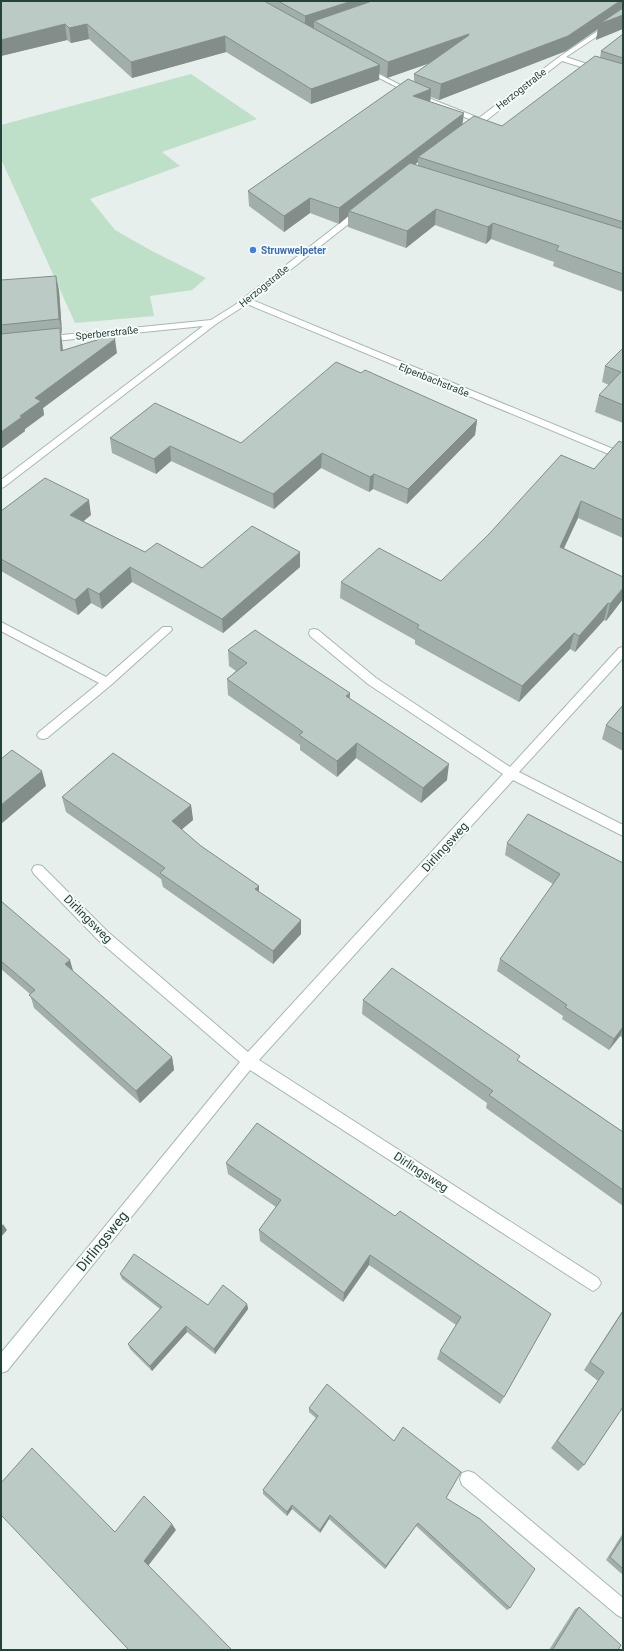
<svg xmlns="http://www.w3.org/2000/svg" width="624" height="1651" font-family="Roboto,sans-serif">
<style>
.green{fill:#bfe0c8}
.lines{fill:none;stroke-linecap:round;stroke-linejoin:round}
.minor-casing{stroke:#a8b8b2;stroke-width:2}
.minor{fill:#fff;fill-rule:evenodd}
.wall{fill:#a1aea9;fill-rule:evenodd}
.shaded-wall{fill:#838d89}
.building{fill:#bbcac4;stroke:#838d89}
.shop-dot{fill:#3f7fe0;stroke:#f7fbf9;stroke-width:1.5}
.labels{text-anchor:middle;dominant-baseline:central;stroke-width:4;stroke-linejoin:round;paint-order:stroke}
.far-street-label{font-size:10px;fill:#24423a;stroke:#f7fbf9}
.far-shop-label{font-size:10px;font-weight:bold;fill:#366cbe;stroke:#f7fbf9;text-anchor:start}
.street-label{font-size:12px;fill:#24423a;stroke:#f7fbf9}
.near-street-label{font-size:14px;fill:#24423a;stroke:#f7fbf9}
</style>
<rect width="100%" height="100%" fill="#e6efeb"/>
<path class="green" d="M191 74 257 119 162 152 180 166 90 199 115 230 152 251 206 278 192 290 150 296 154 316 75 323 1 159V125Z"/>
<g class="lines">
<g class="minor-casing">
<g id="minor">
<path d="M623 14V19L566 57 623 76V80L562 61 483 123 469 131 465 129 474 121 412 95 362 69 367 68 416 93 479 118 559 57Z"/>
<path d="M358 209H361L365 211 252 300 623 453V460L247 304 216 324 4 487 1 488V480L203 326 45 342 41 339 42 337 211 320 235 305Z"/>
<path d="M1 622 106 677 163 627H171L172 630 111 685 47 738 43 739 39 738 37 735 39 732 99 683 1 631Z"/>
<path d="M314 629 318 630 376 678 510 767 619 648 623 647V658L519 772 623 825V836L513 780 259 1060 598 1278 601 1283 598 1288 593 1291 588 1288 250 1070 7 1371 1 1373V1353L240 1062 98 940 34 874 32 870 34 866 38 865 42 866 108 932 248 1052 503 774 368 684 310 636 309 633 310 630Z"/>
<path d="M468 1471 474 1473 623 1598V1618L617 1615 462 1485 460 1479 462 1473Z"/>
</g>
</g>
<use href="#minor" class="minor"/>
</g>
<g class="wall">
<path d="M1 1H623L596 40 598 29 566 51 439 100 431 97 430 102 462 124 502 126 600 58 601 51 623 34V292L553 266 554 262 491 239 486 244 435 225 406 248 348 227V216L339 224 310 213 284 232 249 206 248 191 414 81V74L430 63 387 78 379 73V80L311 104 226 52 132 78 89 39 71 43 67 40 1 56ZM418 162V166L415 165Z"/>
<path d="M1 280 59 290 62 333 61 334 63 350 117 353 43 408 44 415 25 429V431L1 449Z"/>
<path d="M623 348V423L595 412 599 395 609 385 602 382 605 366Z"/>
<path d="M361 373 477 420 475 435 407 504 373 489 369 492 321 468 274 509 171 461 156 474 112 453 110 438 241 443Z"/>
<path d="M623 443V538L578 518 564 548 623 577V599L606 621 604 620 575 652 570 649 519 702 415 644V640L340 598 341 582 441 581 594 469Z"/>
<path d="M1 511 91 515 83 521 145 552 202 568 300 567 223 633 132 582 102 609 91 603 78 615 1 571Z"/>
<path d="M228 650 349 698 447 780 421 803 356 758 337 777 300 750V745L228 695 227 679 236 671 229 666Z"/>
<path d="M623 705V751L602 739 606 725Z"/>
<path d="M62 797 191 805 193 820 181 830 201 846 259 892 301 934 273 964 163 887 161 879 66 812Z"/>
<path d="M507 843 623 863V1038L620 1036 609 1050 562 1019 563 1016 497 971 500 959 553 884 505 855Z"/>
<path d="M1 901 73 972 172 1057 174 1070 140 1103 34 1008 30 994 1 969Z"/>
<path d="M363 1000 519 1061 623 1132V1206L486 1108 487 1103 362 1014Z"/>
<path d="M226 1163 395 1216 551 1314 500 1404 437 1359 440 1351 456 1325 369 1265 343 1302 260 1241 259 1230 276 1207 228 1174Z"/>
<path d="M120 1274 208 1305 247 1304 248 1309 215 1354 187 1332 152 1371 130 1349 128 1344 160 1309 122 1279Z"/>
<path d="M623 1310V1407L584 1465 578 1471 551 1448 598 1381 584 1370Z"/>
<path d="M309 1408 446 1498 510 1608 507 1610 416 1526 385 1569 329 1519 320 1533 292 1509 287 1516 263 1494V1490L316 1418 309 1412Z"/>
<path d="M623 1533V1575L606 1560Z"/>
<path d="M579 1607 618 1650H549L575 1609Z"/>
</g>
<g class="shaded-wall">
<path d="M352 1H397L314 21V29L305 31V16Z"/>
<path d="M620 1H623V29L596 40 598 29 566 51 439 100 441 84Z"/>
<path d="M65 24 67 40 1 56V40Z"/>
<path d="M87 24 89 39 71 43 69 28Z"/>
<path d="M469 34 467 50 387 78 388 62Z"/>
<path d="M225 36 226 52 132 78 131 62Z"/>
<path d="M380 65 379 80 311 104V89Z"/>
<path d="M431 89 430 104 413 96Z"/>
<path d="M464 113 462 128 418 157V162L353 212 349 211 348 216 339 224V208Z"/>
<path d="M310 198V213L284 232V216Z"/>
<path d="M436 209 435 225 406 248 407 231Z"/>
<path d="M493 223 491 239 486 244 488 227Z"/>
<path d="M56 276 59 290 62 333 59 319Z"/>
<path d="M60 328 62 342 64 365 61 351Z"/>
<path d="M115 339 117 353 43 408 44 415 25 429V431L1 449V432L35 398Z"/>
<path d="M477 420 475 435 407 504 408 489Z"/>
<path d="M170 446 171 461 156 474 154 459Z"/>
<path d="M322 453 321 468 274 509 273 494Z"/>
<path d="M374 474 373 489 369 492 370 477Z"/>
<path d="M89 500 91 515 73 530 70 515Z"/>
<path d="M581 501 578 518 557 563 560 547Z"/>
<path d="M300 552V567L223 633 222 619Z"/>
<path d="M130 567 132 582 102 609 99 594Z"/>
<path d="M88 588 91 603 78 615 75 600Z"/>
<path d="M623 588V599L606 621 610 604Z"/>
<path d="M608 603 604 620 575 652 579 636Z"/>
<path d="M574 633 570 649 519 702 522 686Z"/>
<path d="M350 693 349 709 346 696Z"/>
<path d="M357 743 356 758 337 777V761Z"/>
<path d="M449 764 447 780 421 803 423 788Z"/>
<path d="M42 771 46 786 1 824V805Z"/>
<path d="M191 805 193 820 174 836 172 821Z"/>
<path d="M259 886V901L255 889Z"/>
<path d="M301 920V934L273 964V951Z"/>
<path d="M70 960 74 974 65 964Z"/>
<path d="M623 1027V1028L620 1036 609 1050 614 1039Z"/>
<path d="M172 1057 174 1070 140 1103 136 1091Z"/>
<path d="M3 1224 7 1230 1 1237V1227Z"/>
<path d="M370 1255 369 1265 343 1302 344 1293Z"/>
<path d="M247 1304 248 1309 215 1354 214 1349Z"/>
<path d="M186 1326 187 1332 152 1371 150 1366Z"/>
<path d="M292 1505V1509L287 1516V1512Z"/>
<path d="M330 1515 329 1519 320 1533V1530Z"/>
<path d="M418 1523 416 1526 385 1569 386 1566Z"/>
<path d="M172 1524 176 1530 148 1566 144 1561Z"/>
</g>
<g class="building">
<path d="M1 1H264L380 65 311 89 225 36 131 62 87 24 69 28 65 24 1 40Z"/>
<path d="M278 1H352L305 16Z"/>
<path d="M372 1H620L568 36 441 84 414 74 469 35V34L388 62 314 21Z"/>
<path d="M623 8V15L599 24Z"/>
<path d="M623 34V58L601 51Z"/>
<path d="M595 56 623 64V222L418 157 474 116 502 126Z"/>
<path d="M408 79 431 89 413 96 464 113 339 208 310 198 284 216 248 191Z"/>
<path d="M410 163 623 229V274L556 250 559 246 493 223 488 227 436 209 407 231 349 211Z"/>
<path d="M56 276 59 319 1 325V280Z"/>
<path d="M60 328 61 351 113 335 115 339 35 398 41 401 20 416 22 417 1 432V334Z"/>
<path d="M623 348V405L599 395 621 372 605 366Z"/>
<path d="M336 362 361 373 365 370 477 420 408 489 374 474 370 477 322 453 273 494 170 446 154 459 110 438 155 403 241 443Z"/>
<path d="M619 441 623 443V520L581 501 560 547 623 577V588L610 604 608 603 579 636 574 633 522 686 417 628 419 625 341 582 379 548 441 581 489 534 561 455 594 469Z"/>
<path d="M45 478 89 500 70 515 145 552 157 543 202 568 252 526 300 552 222 619 130 567 99 594 88 588 75 600 1 559V511Z"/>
<path d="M255 630 350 693 346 696 449 764 423 788 357 743 337 761 299 735 303 732 227 679 247 663 228 650Z"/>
<path d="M623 705V734L606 725Z"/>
<path d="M12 750 42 771 1 805V759Z"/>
<path d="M113 753 191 805 172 821 201 846 259 886 255 889 301 920 273 951 160 873 165 868 62 797Z"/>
<path d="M528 814 623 863V1027L614 1039 565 1007 567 1005 500 959 560 874 507 843Z"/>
<path d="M1 901 70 960 65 964 172 1057 136 1091 29 995 35 990 1 961Z"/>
<path d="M392 968 520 1056 517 1060 623 1132V1190L489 1095 493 1091 363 1000Z"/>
<path d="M257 1123 395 1216 400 1211 551 1314 504 1397 440 1351 461 1317 370 1255 344 1293 259 1230 281 1200 226 1163Z"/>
<path d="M134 1254 208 1305 223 1285 247 1304 214 1349 186 1326 150 1366 128 1344 162 1307 120 1274Z"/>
<path d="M623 1311V1407L584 1465 557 1441 604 1372 590 1362Z"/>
<path d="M327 1384 394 1441 403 1427 461 1472 446 1498 480 1519 535 1569 510 1608 418 1523 386 1566 330 1515 320 1530 292 1505 287 1512 263 1490 318 1416 309 1408Z"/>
<path d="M32 1448 115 1532 144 1496 172 1524 144 1561 232 1650H129L1 1515V1483Z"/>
<path d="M623 1537V1569L610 1557Z"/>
<path d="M579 1607 621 1645 618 1650H554L553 1649Z"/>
</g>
<circle class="shop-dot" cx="253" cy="250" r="4"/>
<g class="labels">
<g class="far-street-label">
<text transform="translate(521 89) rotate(-38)">Herzogstraße</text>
<text transform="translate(264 286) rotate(-39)">Herzogstraße</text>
<text transform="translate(107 333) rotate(-6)">Sperberstraße</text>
<text transform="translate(434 380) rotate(22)">Elpenbachstraße</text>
</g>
<g class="far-shop-label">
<text x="261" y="250">Struwwelpeter</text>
</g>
<g class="street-label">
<text transform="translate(445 847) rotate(-48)">Dirlingsweg</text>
<text transform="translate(88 919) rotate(45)">Dirlingsweg</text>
<text transform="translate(421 1172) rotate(33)">Dirlingsweg</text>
</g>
<g class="near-street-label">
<text transform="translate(102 1241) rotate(-51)">Dirlingsweg</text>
</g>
</g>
<rect width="624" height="1651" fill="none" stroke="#24423a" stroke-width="4"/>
</svg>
